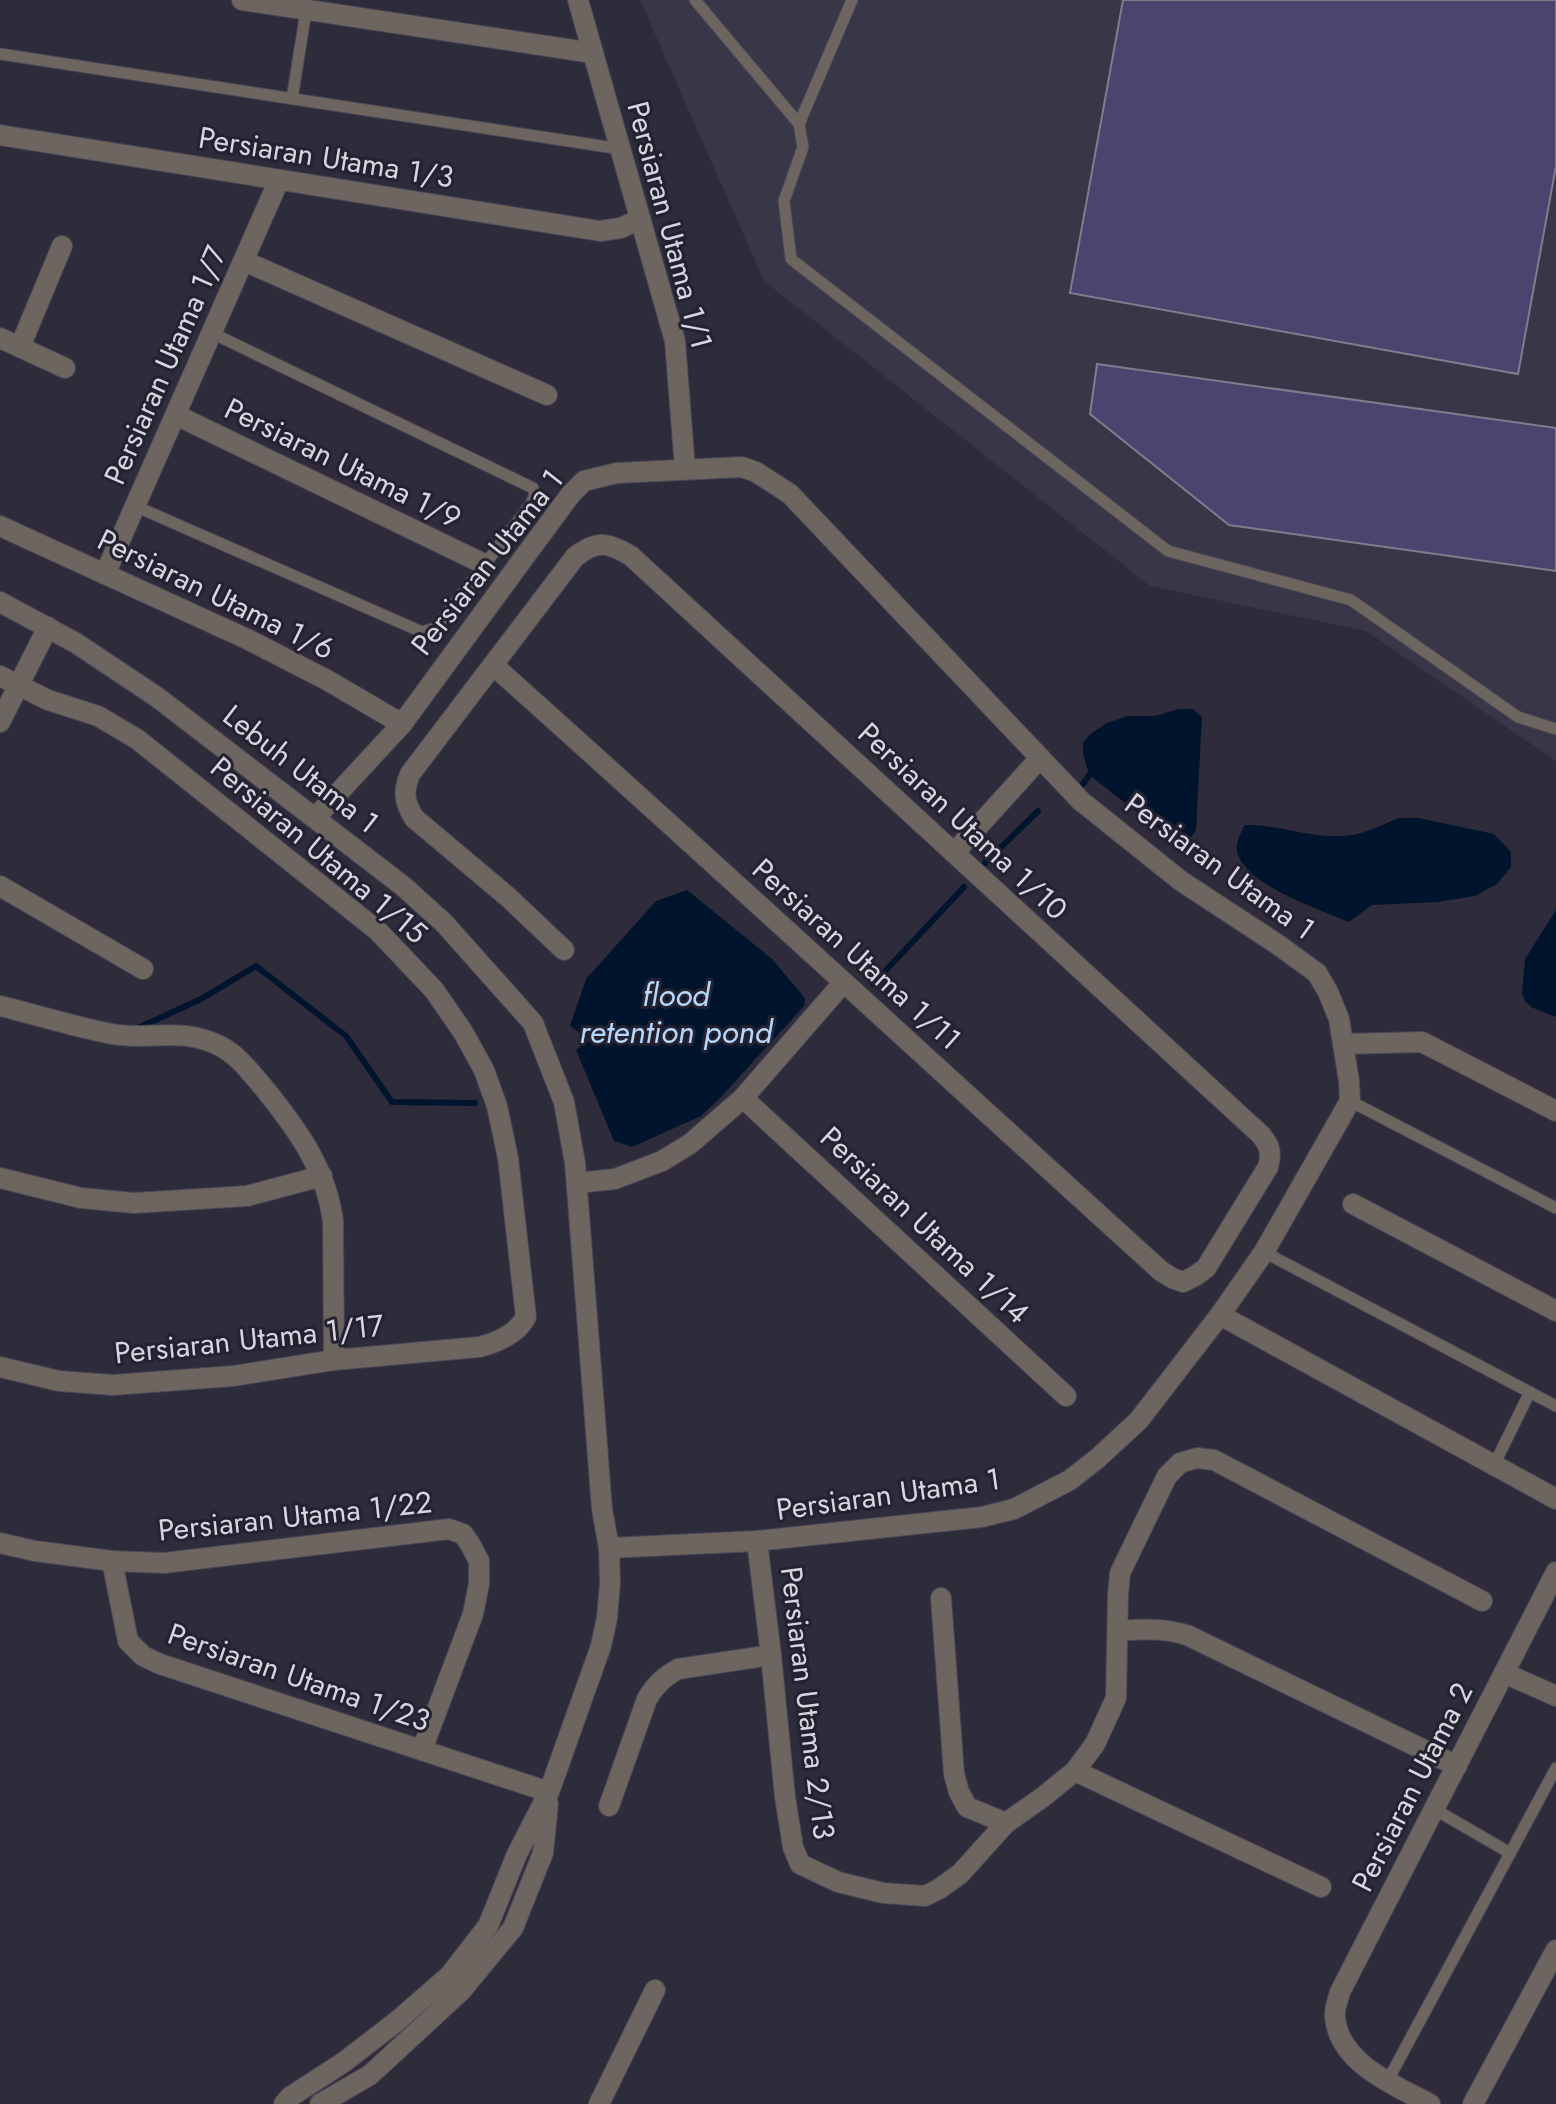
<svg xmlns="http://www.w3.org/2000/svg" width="1556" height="2104" font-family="Jost,sans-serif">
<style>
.industrial{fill:#383647}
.water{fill:#00152d}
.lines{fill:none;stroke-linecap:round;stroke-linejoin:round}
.stream{stroke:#00152d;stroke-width:6}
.building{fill:#4d436f;stroke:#7f7c8e;stroke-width:2}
.service-casing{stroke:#494655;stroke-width:13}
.minor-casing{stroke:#494655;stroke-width:22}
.service{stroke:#6d6660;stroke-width:11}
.minor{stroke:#6d6660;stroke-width:20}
.labels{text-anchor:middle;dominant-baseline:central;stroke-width:6;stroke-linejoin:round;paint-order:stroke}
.street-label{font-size:30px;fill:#d7d6e0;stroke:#242231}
.water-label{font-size:32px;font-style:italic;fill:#b5d7fb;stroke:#242231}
</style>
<rect width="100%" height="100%" fill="#2e2b3b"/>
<path class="industrial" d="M640 0H1556V761L1366 631 1150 586 764 281Z"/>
<g class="water">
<path d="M1179 709H1193L1202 717 1196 830 1189 840 1177 843 1089 775 1083 754V743L1090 734 1107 723 1127 716H1155Z"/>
<path d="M1399 818H1419L1494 834 1511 852V867L1497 884 1475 896 1438 902 1372 905 1349 922C1319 909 1250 887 1238 855 1234 844 1240 835 1245 825 1281 824 1315 841 1352 835 1367 833 1385 823 1399 818Z"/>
<path d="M687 890 772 959 805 998 804 1006 721 1097 701 1116 632 1147 614 1141 576 1050 590 1040 570 1026 586 979 656 901Z"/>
<path d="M1556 910V1017L1531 1007 1525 1001 1522 993 1525 959Z"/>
</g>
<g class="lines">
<g class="stream">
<path d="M1083 784 1089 775"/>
<path d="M985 863 1038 811"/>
<path d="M873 984 964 887"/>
<path d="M136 1029 201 999 256 966 346 1036 392 1102 475 1103"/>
</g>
</g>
<g class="building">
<path d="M1123 0H1556V166L1518 374 1070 293Z"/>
<path d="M1097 364 1556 428V571L1229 525 1090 414Z"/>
</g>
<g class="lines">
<g class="service-casing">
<g id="service">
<path d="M695 0 799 124 803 147 784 201 791 259 1168 551 1351 600 1518 717 1556 729"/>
<path d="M0 54 621 149"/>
<path d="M292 99 307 5"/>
<path d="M799 124 852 0"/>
<path d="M135 506 422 632 436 628 531 504 535 495 533 488 212 333"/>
<path d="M1350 1101 1556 1208"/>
<path d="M1264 1252 1556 1406"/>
<path d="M1494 1465 1530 1392"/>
<path d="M1434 1809 1510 1853"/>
<path d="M1387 2082 1556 1768"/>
</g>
</g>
<g class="minor-casing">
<g id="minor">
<path d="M242 0 593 53"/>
<path d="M578 0 675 341 685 469"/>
<path d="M0 135 600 231 621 228 640 219"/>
<path d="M244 261 547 395"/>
<path d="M0 338 65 368"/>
<path d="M20 347 62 246"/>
<path d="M176 415 484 564"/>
<path d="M0 526 247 639 327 680 402 724"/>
<path d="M105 574 279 180"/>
<path d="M0 602 76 643 157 697 403 886 444 923 533 1023 564 1102 575 1163 602 1509 609 1548 610 1583 607 1618 601 1646 549 1792 517 1854 488 1926 450 1975 396 2022 344 2062 290 2097 284 2104"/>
<path d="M493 665C717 865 938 1069 1161 1271L1172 1278 1183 1282 1195 1276 1206 1268 1268 1167C1272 1153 1270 1145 1260 1134L631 556C608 542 597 540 575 557L410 774C403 792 404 801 414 818L508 897 564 950"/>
<path d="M0 676 48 700 98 716 137 739 378 931 434 990 463 1032 484 1070 497 1106 508 1158 526 1317C517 1334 496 1343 479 1347L334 1360 233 1376 113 1385 59 1381 0 1367"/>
<path d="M0 722 48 627"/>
<path d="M315 818 402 724 528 552 571 494 584 481 617 473 742 467 756 472 790 494 1081 801 1181 881 1277 944 1317 973 1328 992 1339 1019 1349 1081 1350 1101 1264 1252 1220 1315 1139 1420 1098 1458 1070 1480 1014 1509 982 1517 757 1541 609 1548"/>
<path d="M954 853 1040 758"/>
<path d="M0 886 143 969"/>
<path d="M0 1006C37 1015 75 1027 112 1034 150 1041 181 1026 220 1046 238 1055 251 1073 264 1088 297 1129 326 1168 333 1221L334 1360"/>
<path d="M1343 1044 1422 1042 1556 1111"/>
<path d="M743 1098 1066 1396"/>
<path d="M0 1178 81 1198 134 1203 247 1196 322 1176"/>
<path d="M577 1183 615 1179 662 1161 690 1144 743 1098 843 983"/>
<path d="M1353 1204 1556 1311"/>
<path d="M1220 1315 1556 1499"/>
<path d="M757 1541 771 1655 785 1797 793 1847 800 1864 838 1882 883 1893 925 1896 939 1889 960 1874 1006 1823 1043 1797 1075 1771 1095 1744 1116 1698 1118 1595 1120 1573 1167 1476 1180 1463 1197 1458 1214 1460 1482 1601"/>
<path d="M0 1543 35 1551 112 1561 164 1563 449 1529 463 1534 470 1544 479 1561V1584L473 1614 422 1750"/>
<path d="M112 1561 128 1641 143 1656 160 1664 549 1792"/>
<path d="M941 1598 954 1774 959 1792 967 1807 1006 1823"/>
<path d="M1118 1631C1142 1629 1163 1628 1187 1635L1457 1766"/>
<path d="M1504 1673 1556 1696"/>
<path d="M1075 1771 1321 1887"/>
<path d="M609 1806 647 1699C655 1685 664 1677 678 1669L771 1655"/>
<path d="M320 2104 370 2075 461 1991 513 1928 543 1853 548 1804"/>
<path d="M599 2104 655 1990"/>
<path d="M1430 2104C1394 2085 1339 2063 1335 2017 1334 2009 1338 2000 1340 1992L1556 1572"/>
<path d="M1473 2104 1556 1950"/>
</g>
</g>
<use href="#service" class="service"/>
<use href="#minor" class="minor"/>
</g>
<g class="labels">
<g class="street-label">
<text transform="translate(326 157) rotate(9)">Persiaran Utama 1/3</text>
<text transform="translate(670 225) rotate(75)">Persiaran Utama 1/1</text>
<text transform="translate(165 365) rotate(-66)">Persiaran Utama 1/7</text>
<text transform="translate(343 463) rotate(26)">Persiaran Utama 1/9</text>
<text transform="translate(487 562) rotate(-52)">Persiaran Utama 1</text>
<text transform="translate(216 594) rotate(26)">Persiaran Utama 1/6</text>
<text transform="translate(301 769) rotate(38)">Lebuh Utama 1</text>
<text transform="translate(963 821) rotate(43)">Persiaran Utama 1/10</text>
<text transform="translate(319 850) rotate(40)">Persiaran Utama 1/15</text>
<text transform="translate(1220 866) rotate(36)">Persiaran Utama 1</text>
<text transform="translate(857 954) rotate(42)">Persiaran Utama 1/11</text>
<text transform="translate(925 1225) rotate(43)">Persiaran Utama 1/14</text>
<text transform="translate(249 1339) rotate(-6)">Persiaran Utama 1/17</text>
<text transform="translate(888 1494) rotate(-8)">Persiaran Utama 1</text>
<text transform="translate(295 1516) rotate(-6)">Persiaran Utama 1/22</text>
<text transform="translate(299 1677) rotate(19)">Persiaran Utama 1/23</text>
<text transform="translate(808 1703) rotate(83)">Persiaran Utama 2/13</text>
<text transform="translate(1412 1787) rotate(-63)">Persiaran Utama 2</text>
</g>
<g class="water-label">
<text x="676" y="995">flood<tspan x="676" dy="37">retention pond</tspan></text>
</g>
</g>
</svg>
